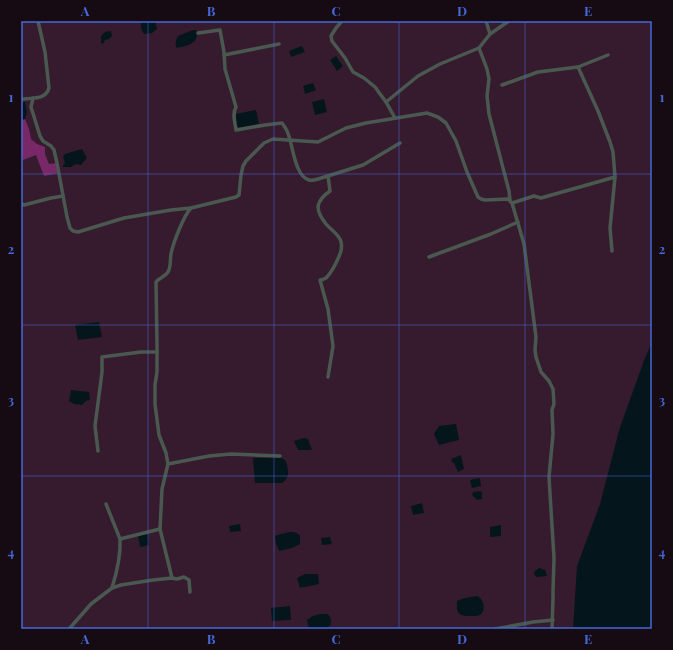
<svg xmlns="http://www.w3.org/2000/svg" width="673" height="650" font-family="'Playfair Display',serif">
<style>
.forest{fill:#792867}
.water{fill:#04161b}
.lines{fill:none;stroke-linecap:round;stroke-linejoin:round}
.minor{stroke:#4a5950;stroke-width:3.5}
.grid{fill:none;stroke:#4568d9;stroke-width:1;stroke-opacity:0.55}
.neatline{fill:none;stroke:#4568d9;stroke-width:1.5}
.grid-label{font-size:13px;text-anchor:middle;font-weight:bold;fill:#4568d9}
</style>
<rect width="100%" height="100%" fill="#361b2f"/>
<path class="forest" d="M25 119 29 129 31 139 37 144 45 147V154L49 164 57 163 59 173 44 176 36 155 23 160 21 147V120Z"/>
<g class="water">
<path d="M142 21 150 22 155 21 157 29 152 33 144 34C141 29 140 26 142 21Z"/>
<path d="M193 30H196L197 32C198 44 187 46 176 48 175 44 176 39 178 36Z"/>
<path d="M111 31 112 36 109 39 105 40 104 43 101 44V36L105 32Z"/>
<path d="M302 46 305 52 291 57 289 51Z"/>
<path d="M336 56 343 66 337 71 330 60Z"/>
<path d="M313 83 316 90 305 94 303 86Z"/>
<path d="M324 99 327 112 315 115 312 102Z"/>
<path d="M25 102 27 112 25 119 21 120V103Z"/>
<path d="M256 110 259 124 238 128 235 114Z"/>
<path d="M82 149 87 158 81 165 76 164 71 167H62L65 163 63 157 65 154Z"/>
<path d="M99 322 102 337 78 340 75 325Z"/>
<path d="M652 342V629H573L577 566 600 504 620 427 645 358Z"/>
<path d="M71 390 89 392 90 400 86 401 82 405 74 404 69 401Z"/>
<path d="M456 424 459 440 439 445 434 434 439 426Z"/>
<path d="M304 438 308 439 312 450H298L294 441Z"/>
<path d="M461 455 464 469 458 472 454 463 452 462 451 459Z"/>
<path d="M253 458H282L286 461C288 469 291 477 282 483H255Z"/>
<path d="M480 478 481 486 472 488 470 480Z"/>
<path d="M480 491 482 492V499L477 500 472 495 473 492Z"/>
<path d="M422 503 424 513 413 515 411 506Z"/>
<path d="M240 524 241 531 230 532 229 526Z"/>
<path d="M501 525V536L490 537V527Z"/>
<path d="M289 532C294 532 297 532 300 536V544L292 548 279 551 276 544 275 536 281 534Z"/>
<path d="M148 534 149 545 140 547 138 535Z"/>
<path d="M330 537 332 544 322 545 321 538Z"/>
<path d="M539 568 545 570 546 572 547 576 537 577 535 576 534 573 535 571Z"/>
<path d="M305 574H318L319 584 300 588 297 578Z"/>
<path d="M477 596C483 598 487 610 480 615 478 616 473 616 470 616 458 616 456 613 457 601L465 598Z"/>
<path d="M290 606 291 620 272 621 271 608Z"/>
<path d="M320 614H328C331 618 332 621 330 626L322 629H309L307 620 313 616Z"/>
</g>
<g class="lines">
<g class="minor">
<path d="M342 21 336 28 331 36 332 41 345 58 353 72 364 78 375 87 386 102 395 118"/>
<path d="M486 21 490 34"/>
<path d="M198 33 220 30 224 52 225 69 236 107C232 114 235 123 236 130L265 125 282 123C284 126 286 128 287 131 293 143 294 176 309 180 312 181 315 180 318 179L363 165 400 143"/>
<path d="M479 48 487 69 489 79 487 96 489 114 509 191 510 200"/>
<path d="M224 55 279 44"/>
<path d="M578 67 598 111 610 142 613 152 615 177 610 228 612 251"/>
<path d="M502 85 538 72 578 67 608 55"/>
<path d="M33 98 31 107 40 136 43 141 51 146 54 150 57 163 67 217 70 228 73 231 78 232 124 218 171 210 191 208 236 197 239 195 241 175 243 166 246 161 264 143 273 139 318 142 346 128 366 123 427 113 438 117 446 123 456 141 467 172 478 197 481 199 485 200 508 199 512 203 524 244 536 337 535 350 536 357 541 372 549 381 553 389 554 404 552 410 553 434 549 477 554 558 553 591V599L552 629"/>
<path d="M21 99C31 98 46 100 49 88L45 52 38 21"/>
<path d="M386 102 418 76 440 64 479 48 490 34 509 21"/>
<path d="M328 176 330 191C316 201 314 209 326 224 331 230 340 235 341 242 343 250 339 256 336 263 334 267 329 275 326 278 324 279 322 280 320 280L328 309 333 346 328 377"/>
<path d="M512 203 534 196 541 198 615 177"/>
<path d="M21 204 24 205 51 198 63 196"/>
<path d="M429 257 491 234 518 222"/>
<path d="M98 451 95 426 102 372V357L141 352H157"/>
<path d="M168 464 166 453 159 435 155 404V385L157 372V344L156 282C159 278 165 277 168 272 171 267 170 260 171 254 173 243 184 215 191 208"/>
<path d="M106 504 120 539"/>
<path d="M172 578 160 529 162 489 168 464 209 456 231 454 280 456"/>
<path d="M112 588C117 572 121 556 120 539L160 529"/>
<path d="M69 629 91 604 112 588 121 585 153 580 172 578 177 579 184 577 189 580 190 592"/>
<path d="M495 629 533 622 553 620"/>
</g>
</g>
<path class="grid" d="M148 21V629M274 21V629M399 21V629M525 21V629M21 174H652M21 325H652M21 476H652"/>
<rect width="673" height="650" fill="none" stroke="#160a13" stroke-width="44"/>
<rect x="22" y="22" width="629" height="606" class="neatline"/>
<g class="grid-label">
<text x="85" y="16">A</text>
<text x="211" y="16">B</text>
<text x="336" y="16">C</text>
<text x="462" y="16">D</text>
<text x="588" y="16">E</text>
<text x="11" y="102">1</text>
<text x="662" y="102">1</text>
<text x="11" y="254">2</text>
<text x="662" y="254">2</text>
<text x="11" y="405">3</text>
<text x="662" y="405">3</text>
<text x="11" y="557">4</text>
<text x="662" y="557">4</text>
<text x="85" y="644">A</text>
<text x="211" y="644">B</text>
<text x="336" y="644">C</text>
<text x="462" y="644">D</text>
<text x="588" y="644">E</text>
</g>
</svg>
